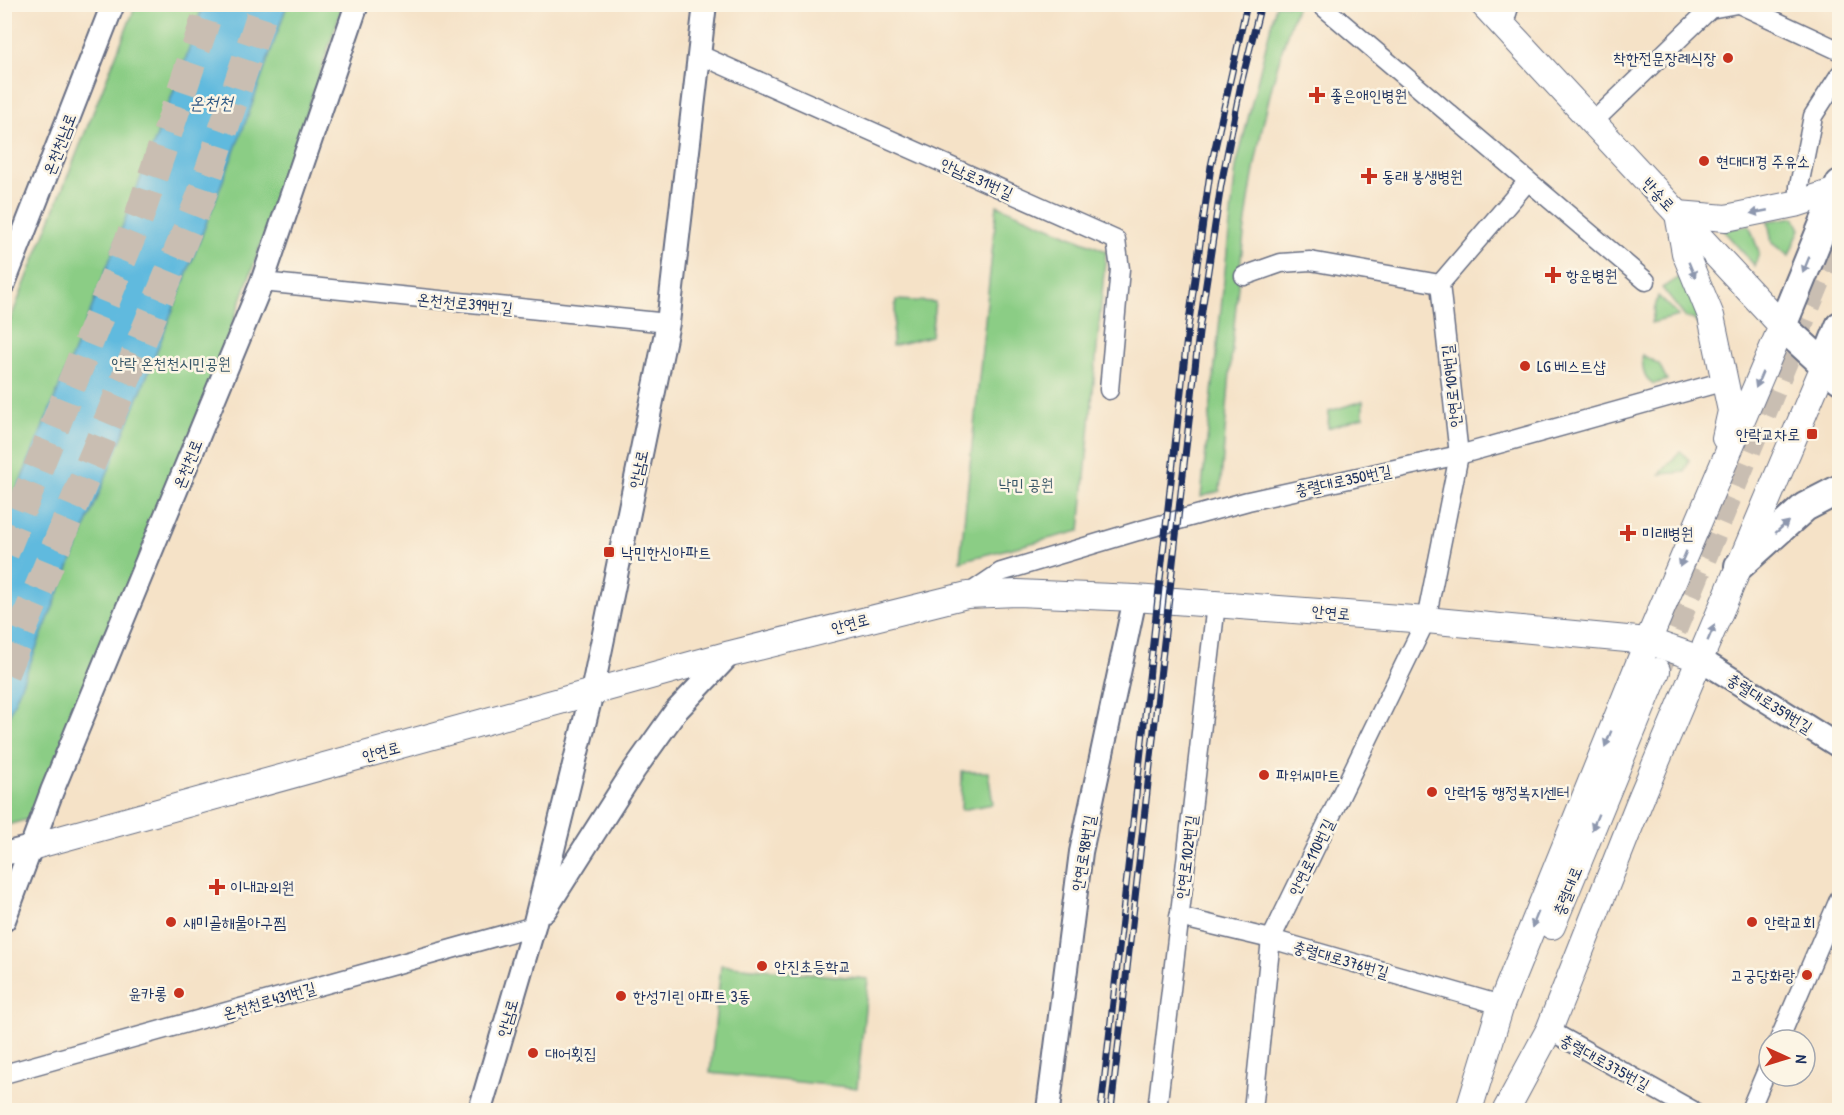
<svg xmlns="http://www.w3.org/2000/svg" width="1844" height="1115" font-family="'Patrick Hand','Poor Story',sans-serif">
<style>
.green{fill:#8bcd85;stroke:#537e72;stroke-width:1.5}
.water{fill:#60bade;stroke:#3e749e;stroke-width:1.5}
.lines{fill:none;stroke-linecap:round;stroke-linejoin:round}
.secondary-tunnel{stroke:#c9beb2;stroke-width:26;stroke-dasharray:26 13;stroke-linecap:butt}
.trunk-tunnel{stroke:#c9beb2;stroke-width:30;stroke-dasharray:30 15;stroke-linecap:butt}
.minor-casing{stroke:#676e83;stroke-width:21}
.tertiary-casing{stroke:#676e83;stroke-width:26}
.secondary-casing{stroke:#676e83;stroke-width:28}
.primary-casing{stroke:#676e83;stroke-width:32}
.minor{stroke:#fff;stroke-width:18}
.tertiary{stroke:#fff;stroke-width:22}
.secondary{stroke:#fff;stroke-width:26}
.primary{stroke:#fff;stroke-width:28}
.rail-casing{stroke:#1b2f5e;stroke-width:7}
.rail{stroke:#fcf5e5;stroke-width:4.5;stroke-dasharray:14;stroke-linecap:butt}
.oneway{fill:#8d97ae}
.poi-dot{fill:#c8321e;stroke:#fcf5e5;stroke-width:2}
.labels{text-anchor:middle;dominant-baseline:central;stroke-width:5;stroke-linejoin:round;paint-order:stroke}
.poi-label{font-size:16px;fill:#1b2f5e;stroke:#fcf5e5;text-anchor:start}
.street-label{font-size:16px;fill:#1b2f5e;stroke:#fcf5e5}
.park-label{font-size:16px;fill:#375668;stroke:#fcf5e5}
.water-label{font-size:18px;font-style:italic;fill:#305984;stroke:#fcf5e5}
</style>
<rect width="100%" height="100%" fill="#fcf5e5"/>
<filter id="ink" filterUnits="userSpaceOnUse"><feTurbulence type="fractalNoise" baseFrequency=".0167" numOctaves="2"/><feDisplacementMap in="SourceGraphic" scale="12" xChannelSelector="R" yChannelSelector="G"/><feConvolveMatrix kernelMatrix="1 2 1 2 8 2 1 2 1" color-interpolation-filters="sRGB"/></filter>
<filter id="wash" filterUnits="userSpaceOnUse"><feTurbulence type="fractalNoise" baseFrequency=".008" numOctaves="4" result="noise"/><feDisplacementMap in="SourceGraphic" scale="24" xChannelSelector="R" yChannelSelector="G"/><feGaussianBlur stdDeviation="1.35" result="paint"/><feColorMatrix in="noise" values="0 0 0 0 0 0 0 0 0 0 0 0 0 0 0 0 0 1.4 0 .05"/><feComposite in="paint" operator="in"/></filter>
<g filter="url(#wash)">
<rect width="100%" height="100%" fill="#f5e2c7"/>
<g class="green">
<path d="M136 5H343L278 197 216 370 36 817 4 826 5 333Z"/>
<path d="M1276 5H1297C1240 161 1235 327 1220 491L1201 497 1236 167Z"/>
<path d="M997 205 1106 251 1080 531 960 561Z"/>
<path d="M1794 217 1800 229 1789 256 1772 243 1768 221Z"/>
<path d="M1749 225 1759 252 1755 266 1723 230Z"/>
<path d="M1684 274 1705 332 1692 318 1685 317 1662 288Z"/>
<path d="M1658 296 1679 316 1651 323Z"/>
<path d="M896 300 935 302 931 336 892 346Z"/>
<path d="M1642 355 1659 364 1667 380 1654 384C1642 377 1643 368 1642 355Z"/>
<path d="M1363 401V417L1328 428 1329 411Z"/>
<path d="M1680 451 1689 460 1685 472 1660 474Z"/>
<path d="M962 772H988L993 804 961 810Z"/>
<path d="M721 965 868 979 857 1088 710 1073Z"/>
</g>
<path class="water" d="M203 5H287L249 113 151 366 5 725V519L89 315 185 61Z"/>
</g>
<g filter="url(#ink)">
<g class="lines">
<path class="secondary-tunnel" d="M1659 666 1840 228"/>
<g class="trunk-tunnel">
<path d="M4 553 140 214 211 4"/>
<path d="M4 673 201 197 265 4"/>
</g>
<g class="minor-casing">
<g id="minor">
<path d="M1320 4 1646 281"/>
<path d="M1739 4 1840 51"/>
<path d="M1503 26 1510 4"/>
<path d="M700 55 1116 240 1120 269 1109 390"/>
<path d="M1593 122 1710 9 1737 4"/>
<path d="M1799 203V186L1813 116 1840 74"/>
<path d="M1244 276 1281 263 1310 261 1440 284"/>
<path d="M262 282 668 323"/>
<path d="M967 595 1001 572 1138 531 1248 501 1459 455 1725 381"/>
<path d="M1179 917 1271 939 1501 1005"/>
<path d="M1549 1030 1692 1110"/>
<path d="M1779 1040 1840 897"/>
<path d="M4 1074 534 926"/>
<path d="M1157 1110 1216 604"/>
<path d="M1253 1110 1271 939 1426 620 1459 455 1440 284 1528 181"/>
<path d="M1750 1110 1769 1065"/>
</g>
</g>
<g class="tertiary-casing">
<g id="tertiary">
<path d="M4 283 113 4"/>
<path d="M1700 659 1840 747"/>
<path d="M4 854 31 847"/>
<path d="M545 910 634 770 676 711 730 654"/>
<path d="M4 920 52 791 262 282 357 4"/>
<path d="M480 1110 534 926 592 692 668 323 705 4"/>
<path d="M1048 1110 1081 852 1135 598"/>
</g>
</g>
<g class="secondary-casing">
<g id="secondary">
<path d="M1725 438 1731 411 1711 316 1685 253 1678 214 1726 218 1799 203 1836 191"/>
<path d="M31 847 730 654 967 595 1017 593 1135 598 1426 620 1648 641 1700 659"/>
<path d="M1552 926 1657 671"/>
<path d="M1469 1110 1501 1005 1648 641 1782 326 1483 4"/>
<path d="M1506 1110 1549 1030 1639 803 1824 366"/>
</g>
</g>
<g class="primary-casing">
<g id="primary">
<path d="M1840 184 1782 326 1840 379"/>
<path d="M1824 366 1840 326"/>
<path d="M1739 566 1805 507 1840 489"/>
</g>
</g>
<use href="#minor" class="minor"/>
<use href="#tertiary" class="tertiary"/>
<use href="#secondary" class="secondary"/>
<use href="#primary" class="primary"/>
<g class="rail-casing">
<g id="rail">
<path d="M1101 1110 1188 328 1211 166 1247 4"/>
<path d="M1111 1110 1200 324 1221 185 1241 84 1261 4"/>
</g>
</g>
<use href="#rail" class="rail"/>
</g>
<defs><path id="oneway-solid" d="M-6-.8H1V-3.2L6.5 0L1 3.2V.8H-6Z" transform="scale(1.5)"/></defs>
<g class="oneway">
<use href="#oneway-solid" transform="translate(1759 212) rotate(169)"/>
<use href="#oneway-solid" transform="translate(1806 265) rotate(112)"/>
<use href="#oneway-solid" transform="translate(1692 270) rotate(67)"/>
<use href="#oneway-solid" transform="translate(1759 380) rotate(113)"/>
<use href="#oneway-solid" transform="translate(1782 527) rotate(-42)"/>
<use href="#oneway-solid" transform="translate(1683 559) rotate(113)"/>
<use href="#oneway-solid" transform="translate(1711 633) rotate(-67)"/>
<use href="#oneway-solid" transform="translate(1608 739) rotate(112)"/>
<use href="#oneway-solid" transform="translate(1595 822) rotate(112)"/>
<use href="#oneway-solid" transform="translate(1535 920) rotate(112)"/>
</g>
</g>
<g class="poi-dot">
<circle cx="1728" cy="58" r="6"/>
<path d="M1314 86h6v6h6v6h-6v6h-6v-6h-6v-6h6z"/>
<circle cx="1704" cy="161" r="6"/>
<path d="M1366 167h6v6h6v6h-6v6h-6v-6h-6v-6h6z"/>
<path d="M1550 266h6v6h6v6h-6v6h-6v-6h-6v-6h6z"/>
<circle cx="1525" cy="366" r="6"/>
<rect x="1806" y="428" width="12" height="12" rx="3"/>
<path d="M1625 524h6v6h6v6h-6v6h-6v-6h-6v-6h6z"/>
<rect x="603" y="546" width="12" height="12" rx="3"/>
<circle cx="1264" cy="775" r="6"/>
<circle cx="1432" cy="792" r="6"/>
<path d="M214 878h6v6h6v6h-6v6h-6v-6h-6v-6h6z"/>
<circle cx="171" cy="922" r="6"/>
<circle cx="1752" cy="922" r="6"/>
<circle cx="762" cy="966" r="6"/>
<circle cx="1807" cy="975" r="6"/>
<circle cx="179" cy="993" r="6"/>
<circle cx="621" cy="996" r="6"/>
<circle cx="533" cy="1053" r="6"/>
</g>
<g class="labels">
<g class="poi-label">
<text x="1716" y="58" text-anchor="end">착한전문장례식장</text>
<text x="1330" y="95">좋은애인병원</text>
<text x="1716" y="161">현대대경 주유소</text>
<text x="1382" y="176">동래 봉생병원</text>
<text x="1566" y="275">항운병원</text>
<text x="1537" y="366">LG 베스트샵</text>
<text x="1800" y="434" text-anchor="end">안락교차로</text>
<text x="1642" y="533">미래병원</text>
<text x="621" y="552">낙민한신아파트</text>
<text x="1276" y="775">파워씨마트</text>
<text x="1444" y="792">안락1동 행정복지센터</text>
<text x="230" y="887">이내과의원</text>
<text x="183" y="922">새미골해물아구찜</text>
<text x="1764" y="922">안락교회</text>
<text x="774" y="966">안진초등학교</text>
<text x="1795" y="975" text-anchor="end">고궁당화랑</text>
<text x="167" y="993" text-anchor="end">윤카롱</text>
<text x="633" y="996">한성기린 아파트 3동</text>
<text x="545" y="1053">대어횟집</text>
</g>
<g class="street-label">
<text transform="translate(59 144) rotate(-69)">온천천남로</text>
<text transform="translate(977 178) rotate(24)">안남로31번길</text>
<text transform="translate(1659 194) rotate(47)">반송로</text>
<text transform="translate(465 303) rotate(6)">온천천로399번길</text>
<text transform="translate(1451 386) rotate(-96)">안연로109번길</text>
<text transform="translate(187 464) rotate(-68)">온천천로</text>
<text transform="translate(638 469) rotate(-78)">안남로</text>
<text transform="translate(1343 480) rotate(-12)">충렬대로350번길</text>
<text transform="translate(1331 612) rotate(5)">안연로</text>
<text transform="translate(850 623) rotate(-15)">안연로</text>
<text transform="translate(1770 703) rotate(32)">충렬대로359번길</text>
<text transform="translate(381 751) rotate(-15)">안연로</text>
<text transform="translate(1083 853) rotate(-80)">안연로98번길</text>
<text transform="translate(1186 857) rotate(-83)">안연로102번길</text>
<text transform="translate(1311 857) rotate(-64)">안연로110번길</text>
<text transform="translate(1567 891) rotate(-68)">충렬대로</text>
<text transform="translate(1341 959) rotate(16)">충렬대로376번길</text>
<text transform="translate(269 1000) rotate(-16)">온천천로431번길</text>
<text transform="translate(507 1018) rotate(-74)">안남로</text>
<text transform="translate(1605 1062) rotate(29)">충렬대로375번길</text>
</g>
<g class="park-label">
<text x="171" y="363">안락 온천천시민공원</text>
<text x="1026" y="484">낙민 공원</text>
</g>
<g class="water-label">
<text x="211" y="102">온천천</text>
</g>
</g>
<rect width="1844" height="1115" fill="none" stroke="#fcf5e5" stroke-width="24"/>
<g transform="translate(1787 1058) rotate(94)"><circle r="28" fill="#fcf5e5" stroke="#a2a6af" stroke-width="1.5"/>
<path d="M0-4.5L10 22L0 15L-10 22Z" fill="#c8321e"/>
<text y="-9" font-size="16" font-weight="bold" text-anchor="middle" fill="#1b2f5e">N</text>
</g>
</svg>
